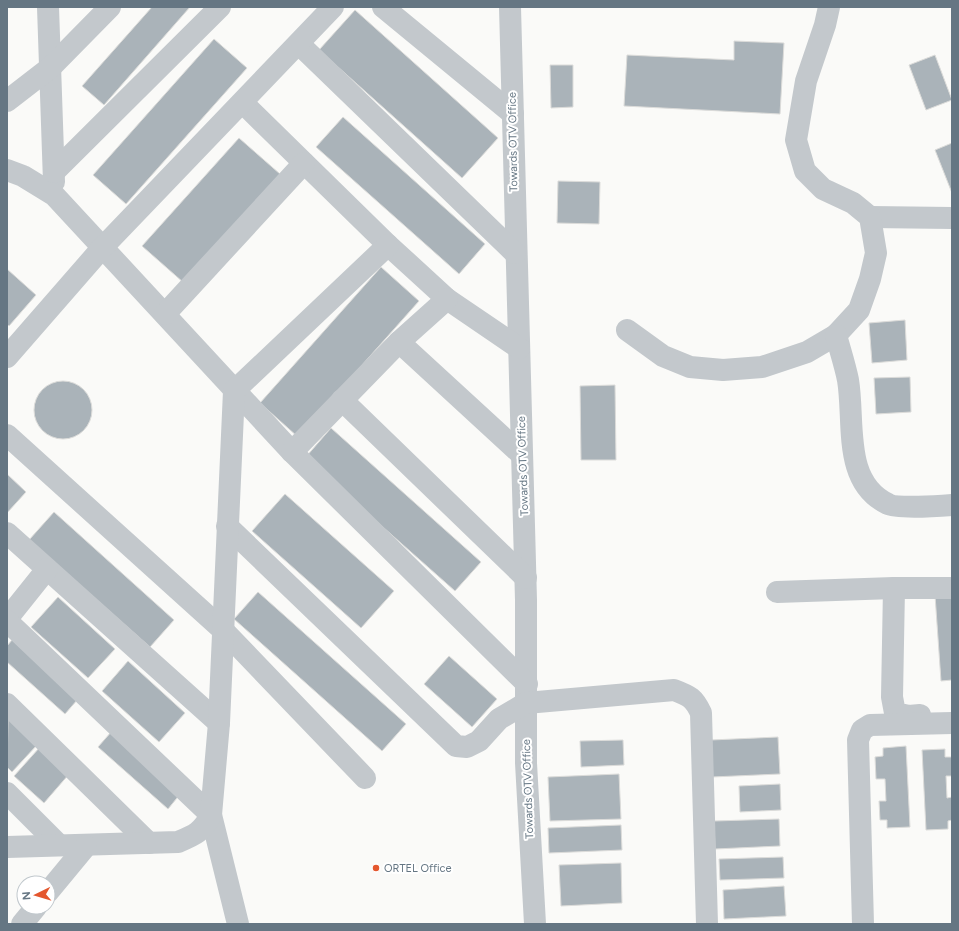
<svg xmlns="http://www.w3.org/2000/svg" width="959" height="931" font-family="Figtree,sans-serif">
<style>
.building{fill:#aab3b9;stroke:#dcdcda}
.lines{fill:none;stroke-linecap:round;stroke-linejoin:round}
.minor{stroke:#c3c8cc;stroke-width:22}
.poi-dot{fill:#e4572e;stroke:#fff;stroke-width:1.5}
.labels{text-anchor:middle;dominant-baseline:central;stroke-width:4;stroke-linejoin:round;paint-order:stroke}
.street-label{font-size:11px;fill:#657683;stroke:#fff}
.poi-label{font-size:11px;fill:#657683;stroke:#fff;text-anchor:start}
</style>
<rect width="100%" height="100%" fill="#fafaf8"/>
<g class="building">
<path d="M152 7H190L104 105 82 86Z"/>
<path d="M355 10 498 138 462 178 319 50Z"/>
<path d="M214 39 247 68 126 204 93 175Z"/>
<path d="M734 41 784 43 780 114 624 106 627 55 734 60Z"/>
<path d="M935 55 952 100 926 110 909 65Z"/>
<path d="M550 65H573V107L551 108Z"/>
<path d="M343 117 485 244 459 274 316 147Z"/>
<path d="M239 138 280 174 184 283 142 246Z"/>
<path d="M952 143V193L935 150Z"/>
<path d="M558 181 600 182 599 224 557 223Z"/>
<path d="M381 267 419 301 298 437 260 403Z"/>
<path d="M7 269 36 295 9 326 7 324Z"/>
<path d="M905 320 907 360 872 363 869 323Z"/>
<path d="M910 377 911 412 876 414 874 378Z"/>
<circle cx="63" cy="410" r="29"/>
<path d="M615 385 616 460H581L580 386Z"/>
<path d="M331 428 481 562 455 591 305 458Z"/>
<path d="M7 474 26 492 7 513Z"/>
<path d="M285 494 394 591 361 628 252 531Z"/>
<path d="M54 512 174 620 150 647 29 540Z"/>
<path d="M258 592 406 724 382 751 234 619Z"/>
<path d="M935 595 952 596V680L941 681Z"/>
<path d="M58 597 115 649 88 678 31 627Z"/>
<path d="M12 640 78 699 65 714 7 662V646Z"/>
<path d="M449 656 497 699 472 727 424 684Z"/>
<path d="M128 661 185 713 159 742 102 691Z"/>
<path d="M8 719 37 745 12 772 7 767Z"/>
<path d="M112 731 181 793 168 809 98 747Z"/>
<path d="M778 737 780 774 712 777 711 740Z"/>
<path d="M623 740 624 765 581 767 580 741Z"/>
<path d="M906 746 910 827 887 828V820H880L879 801H886L885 779H876L875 757 883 756V748Z"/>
<path d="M40 747 70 773 44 803 14 776Z"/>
<path d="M945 749V757H952V776H946L947 798 952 797V820L948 821V829L926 830 922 750Z"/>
<path d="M619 774 621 819 550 821 548 777Z"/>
<path d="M780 784 781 810 740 812 739 786Z"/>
<path d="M779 819 780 846 715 849 714 821Z"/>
<path d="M621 825 622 850 549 853 548 828Z"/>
<path d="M783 857 784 878 720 880 719 859Z"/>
<path d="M621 863 622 903 561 906 559 865Z"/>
<path d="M784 886 786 916 724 919 723 890Z"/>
</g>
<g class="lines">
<g class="minor">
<path d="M48 7 54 182"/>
<path d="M383 7 513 114"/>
<path d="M510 7 526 600V763L535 924"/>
<path d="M299 44 515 253"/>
<path d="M7 101 51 67 110 7"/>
<path d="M243 103 388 245 447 299 519 348"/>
<path d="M7 170 23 176 54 195 292 452 527 684"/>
<path d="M54 172 220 7"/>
<path d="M870 217 952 218"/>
<path d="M165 314 304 163"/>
<path d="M627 330 663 356 690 367 723 370 762 367 807 352 836 335 859 310 870 279 876 253 870 217 853 203 823 189 805 171 796 140 806 81 825 25 829 7"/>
<path d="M836 335C840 350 845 365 848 380 855 422 842 482 888 504 897 509 939 506 952 505"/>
<path d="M399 342 522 455"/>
<path d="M7 357 102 248 333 7"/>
<path d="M342 400 526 578"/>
<path d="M7 435 223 630 365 778"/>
<path d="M292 452 399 342 447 299"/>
<path d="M227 526 456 746 467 747 479 741 499 719 526 703 674 690C690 696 694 698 701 713L707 924"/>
<path d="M7 533 219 723"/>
<path d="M894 588 892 697 895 713 909 716 920 715"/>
<path d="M777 592 894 588H952"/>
<path d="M7 619 47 569"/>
<path d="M7 621 211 815 238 924"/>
<path d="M7 704 149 843"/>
<path d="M7 793 58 844"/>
<path d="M7 847 178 842C195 835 202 832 211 815L219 723 234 391 388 245"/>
<path d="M48 892 86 846"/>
<path d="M22 924 36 907"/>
<path d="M863 924 858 740 862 730 870 725 952 723"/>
</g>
</g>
<circle class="poi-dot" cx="376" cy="868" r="4"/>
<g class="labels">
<g class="street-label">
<text transform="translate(513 142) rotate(-91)">Towards OTV Office</text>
<text transform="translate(523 466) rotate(-92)">Towards OTV Office</text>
<text transform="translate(528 789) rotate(-92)">Towards OTV Office</text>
</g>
<g class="poi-label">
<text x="384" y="868">ORTEL Office</text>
</g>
</g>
<rect width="959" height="931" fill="none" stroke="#657683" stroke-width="16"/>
<g transform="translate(36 895) rotate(265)"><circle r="19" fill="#ffffff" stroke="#c1c8cd"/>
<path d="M0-3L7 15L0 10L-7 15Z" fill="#e4572e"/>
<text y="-6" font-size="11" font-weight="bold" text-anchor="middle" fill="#657683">N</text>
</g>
</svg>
